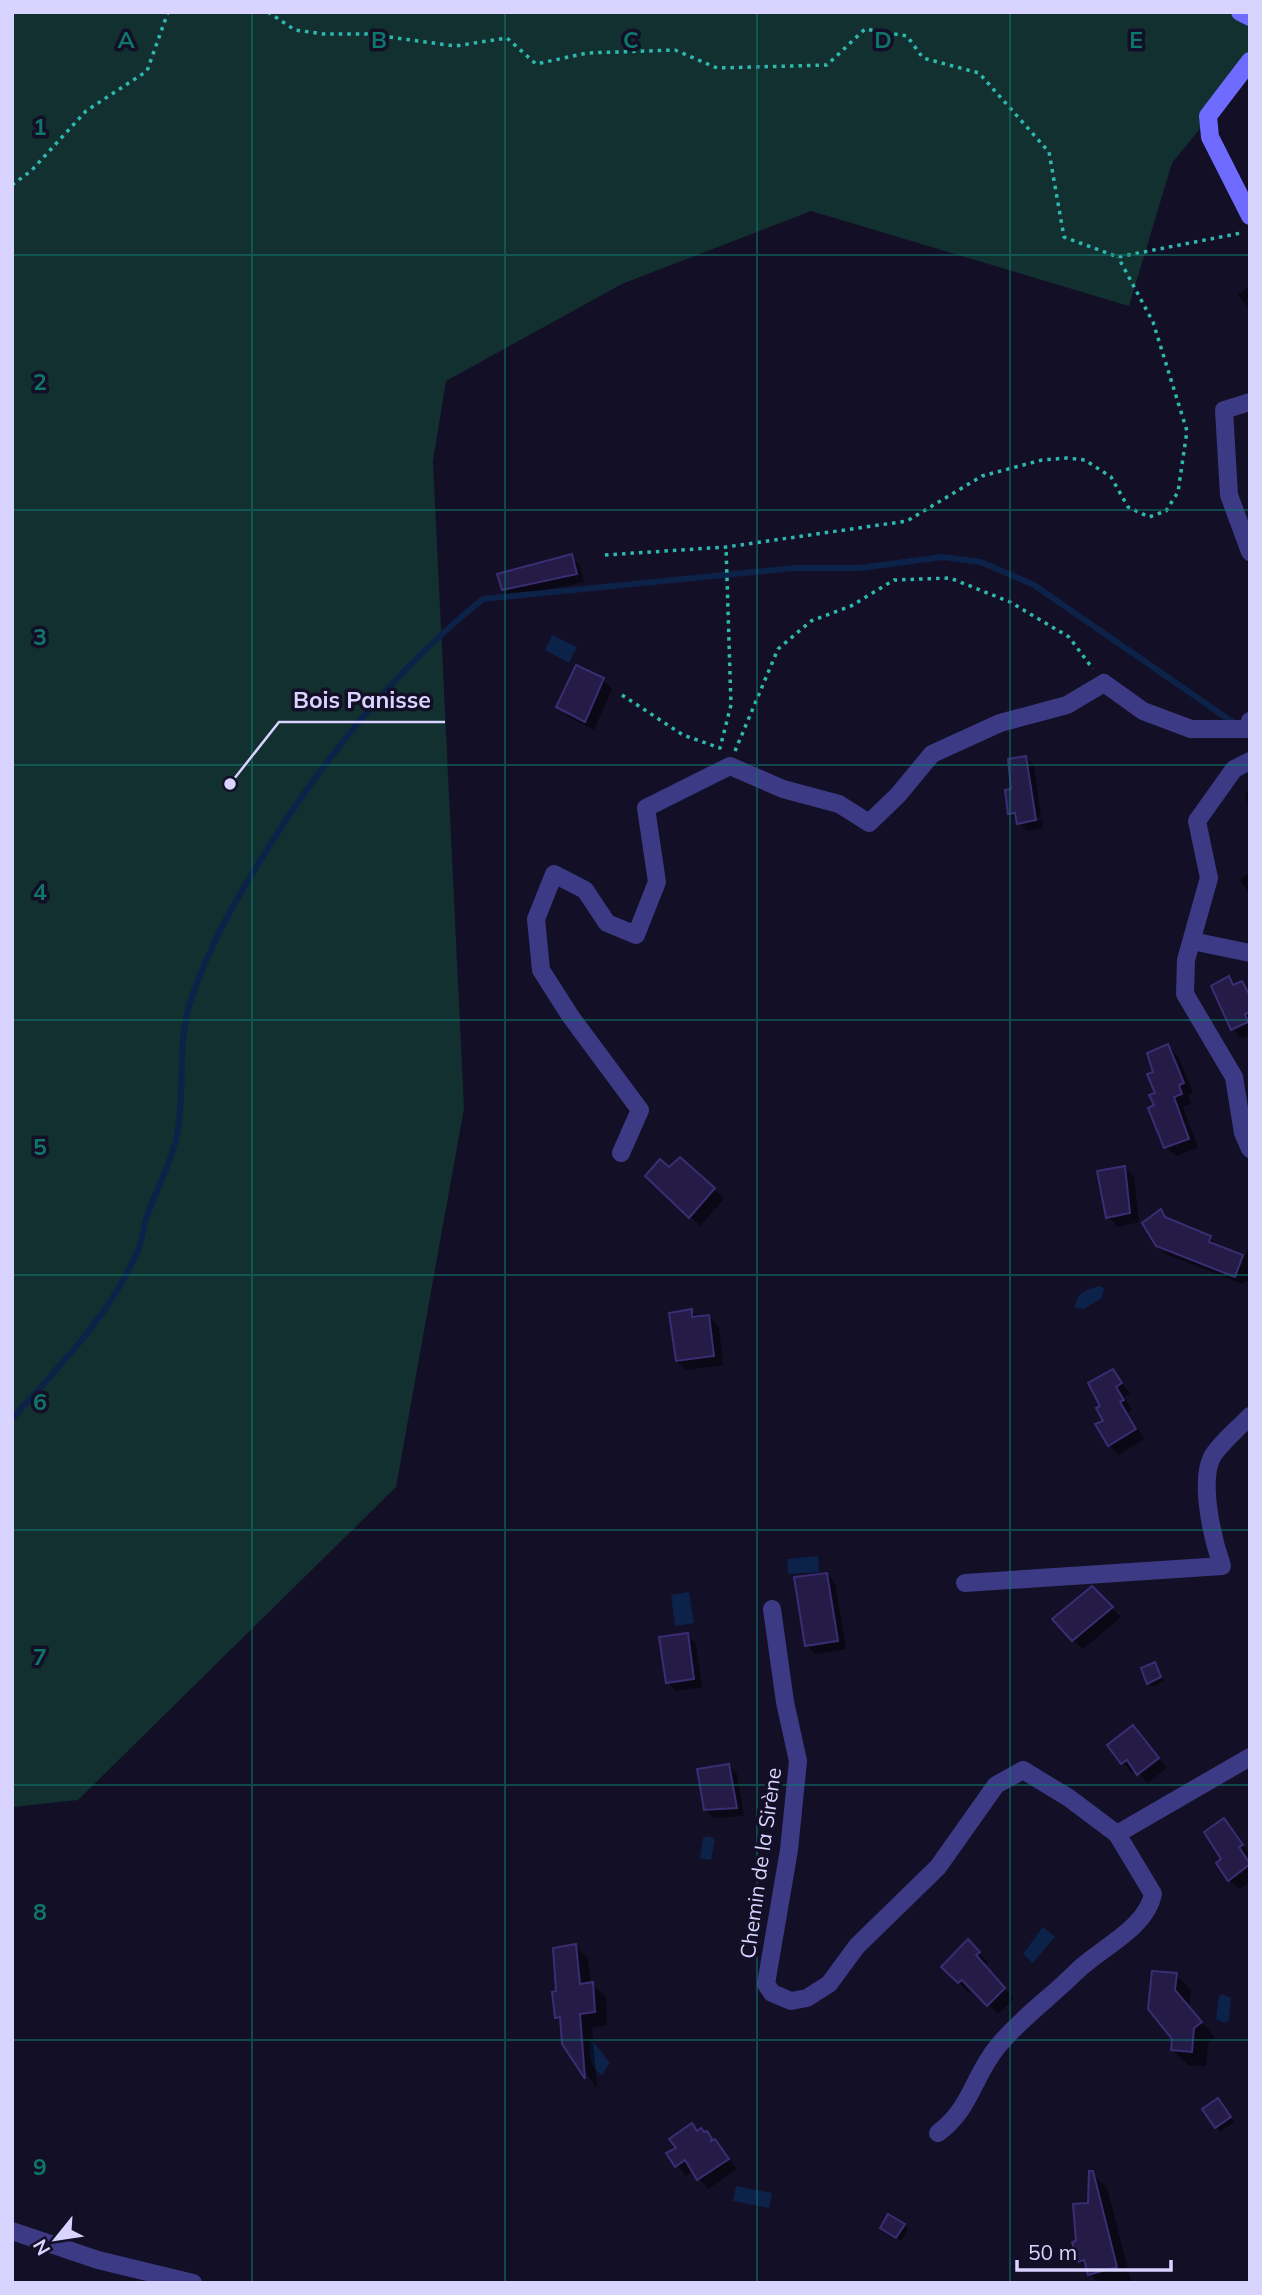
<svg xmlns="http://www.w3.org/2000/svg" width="1262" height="2295" font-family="Mulish,sans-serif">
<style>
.green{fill:#12302f}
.water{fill:#0c2248}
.shadow{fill:#0007}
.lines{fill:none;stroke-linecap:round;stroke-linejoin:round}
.stream{stroke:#0c2248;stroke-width:6}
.building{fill:#241b47;stroke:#3b2d73;stroke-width:2}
.path{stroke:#2fb8b0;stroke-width:3.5;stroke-dasharray:3.5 5;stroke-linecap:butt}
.street{stroke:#3d3a85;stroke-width:18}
.secondary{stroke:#6f6bff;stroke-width:18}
.grid{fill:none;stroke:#0f766e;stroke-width:2;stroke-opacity:0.55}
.labels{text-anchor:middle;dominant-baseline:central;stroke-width:7;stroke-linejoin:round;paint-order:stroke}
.street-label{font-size:21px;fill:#d9d4ff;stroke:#130f26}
.grid-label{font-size:23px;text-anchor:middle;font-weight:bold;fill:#0f766e;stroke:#130f26;stroke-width:7;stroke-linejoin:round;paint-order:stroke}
.leader{fill:none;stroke:#d9d4ff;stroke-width:2.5}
.callout-dot{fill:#d9d4ff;stroke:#130f26;stroke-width:2.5}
.callout-label{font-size:23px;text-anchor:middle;font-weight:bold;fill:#d9d4ff;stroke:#130f26;stroke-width:7;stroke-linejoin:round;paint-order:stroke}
</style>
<rect width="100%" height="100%" fill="#130f26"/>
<path class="green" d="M12 12H1250V67L1172 163 1129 306 811 211 622 284 446 381 433 461 464 1108 396 1487 78 1800 12 1807Z"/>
<g class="water">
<path d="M552 635 577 647 569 663 545 650Z"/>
<path d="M1099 1286 1104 1288 1102 1298 1084 1309 1075 1308C1076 1293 1085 1290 1099 1286Z"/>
<path d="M818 1556 819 1572 788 1574 787 1559Z"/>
<path d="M689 1592 694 1623 675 1626 671 1595Z"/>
<path d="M709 1836 715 1840 711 1860 700 1858 703 1838Z"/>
<path d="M1043 1927 1055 1937 1033 1963 1023 1954Z"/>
<path d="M1222 1994 1231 1998 1229 2020 1225 2023 1216 2019 1219 1996Z"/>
<path d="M591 2039 610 2063 602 2075C590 2068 587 2051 591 2039Z"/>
<path d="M736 2186 772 2193 769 2208 733 2201Z"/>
</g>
<g class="shadow">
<path d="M1250 285V309L1238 295Z"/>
<path d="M571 556 579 564 584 582 511 597 503 589Z"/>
<path d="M603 680 612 689 594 730 568 716 559 707Z"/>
<path d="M1026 758 1034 766 1041 817 1023 821V824L1042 820 1043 828 1027 831 1010 813 1013 790Z"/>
<path d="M1250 792V813L1245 793Z"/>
<path d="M1250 872V894L1240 880Z"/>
<path d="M1229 979 1250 1001V1035L1242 1039 1233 1029Z"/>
<path d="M1168 1046 1178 1056 1193 1093 1188 1095 1191 1104 1183 1107 1198 1148 1176 1156 1166 1147 1157 1106 1155 1073Z"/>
<path d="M680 1159 724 1199 700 1226 648 1176 669 1169Z"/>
<path d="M1125 1168 1134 1177 1139 1222 1118 1227 1108 1217Z"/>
<path d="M1161 1212 1169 1221 1210 1237 1218 1247 1244 1258 1250 1244V1283L1245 1281 1243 1284 1166 1254 1157 1245Z"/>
<path d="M691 1311 698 1318 709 1317 719 1326 723 1365 687 1370 677 1361Z"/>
<path d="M1113 1371 1130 1393 1124 1397 1132 1410 1128 1412 1144 1439 1119 1455 1109 1445 1102 1407Z"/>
<path d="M827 1574 835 1583 846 1649 815 1654 806 1645Z"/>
<path d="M1092 1588 1121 1617 1083 1649 1073 1640Z"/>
<path d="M687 1635 696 1644 702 1687 676 1691 667 1682Z"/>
<path d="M1155 1664 1164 1681 1153 1687 1149 1683Z"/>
<path d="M1133 1727 1167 1768 1148 1783 1136 1770 1132 1773 1109 1745Z"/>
<path d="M729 1766 737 1774 744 1816 714 1818 706 1810Z"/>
<path d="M1223 1820 1250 1854 1247 1857 1250 1862V1882L1239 1889 1229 1880Z"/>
<path d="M575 1946 588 1959 591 1984 606 1997 607 2025 592 2027 597 2088 564 2043 562 2022 557 2017 554 1949Z"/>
<path d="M977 1951 988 1962 984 1966 1014 1999 998 2014 973 1988 968 1992 943 1967Z"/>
<path d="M1176 1975 1191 1990 1189 2006 1215 2038 1208 2043 1206 2066 1188 2065 1173 2050 1174 2038 1150 2008Z"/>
<path d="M1222 2105 1234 2122 1220 2132 1216 2127Z"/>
<path d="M698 2132 707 2133 737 2169 708 2189 693 2170 686 2176 669 2154Z"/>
<path d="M1092 2173 1107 2188 1131 2281 1098 2283 1080 2261 1078 2242 1090 2204Z"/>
<path d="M904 2225 908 2229 901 2241 887 2232Z"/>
</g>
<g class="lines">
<path class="stream" d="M12 1419C59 1366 110 1316 138 1250 142 1240 143 1229 146 1219 156 1189 173 1161 178 1129 185 1086 177 1045 190 1003 207 949 236 899 266 851 325 757 395 669 483 599L795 568H860L942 557 981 562 1034 585 1234 723"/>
</g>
<g class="building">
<path d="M572 554 577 574 502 590 497 574Z"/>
<path d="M576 665 604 678 585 722 556 707Z"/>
<path d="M1026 756 1036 820 1017 824 1015 813 1008 814 1005 790 1011 789 1008 759Z"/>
<path d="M1229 976 1233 985 1242 981 1250 996V1012L1245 1014 1248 1022 1231 1030 1211 986Z"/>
<path d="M1168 1044 1184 1083 1179 1085 1182 1094 1174 1097 1189 1139 1164 1148 1148 1108 1154 1105 1149 1095 1155 1093 1147 1074 1153 1072 1147 1053Z"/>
<path d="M680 1157 715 1188 689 1218 645 1176 660 1159 669 1167Z"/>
<path d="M1125 1166 1130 1213 1106 1218 1097 1171Z"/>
<path d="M1161 1209 1165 1217 1211 1236 1209 1242 1243 1255 1235 1277 1156 1246 1142 1223Z"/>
<path d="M692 1309V1317L709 1315 714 1356 676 1361 669 1313Z"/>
<path d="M1113 1369 1122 1383 1116 1387 1124 1400 1120 1402 1136 1429 1108 1446 1095 1424 1103 1421 1096 1408 1100 1406 1088 1383Z"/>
<path d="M827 1573 838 1641 805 1646 794 1577Z"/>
<path d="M1092 1586 1113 1607 1072 1641 1052 1619Z"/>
<path d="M688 1633 694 1679 666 1683 659 1637Z"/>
<path d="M1155 1662 1161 1677 1147 1684 1141 1668Z"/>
<path d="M1133 1725 1159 1758 1137 1775 1127 1760 1121 1764 1107 1745Z"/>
<path d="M729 1764 737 1808 704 1810 697 1769Z"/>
<path d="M1224 1818 1243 1845 1239 1847 1250 1864 1228 1881 1216 1863 1221 1859 1204 1832Z"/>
<path d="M968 1939 980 1952 976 1955 1005 1988 987 2006 962 1980 958 1983 941 1967Z"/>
<path d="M576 1944 580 1984 593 1982 595 2012 580 2014 585 2079 562 2044 560 2017 555 2018 552 1992 556 1991 553 1948Z"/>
<path d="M1152 1971 1177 1973 1175 1990 1202 2022 1194 2028 1192 2052 1171 2050 1172 2039 1148 2009Z"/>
<path d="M1218 2098 1231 2117 1215 2128 1202 2109Z"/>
<path d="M692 2123 697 2131 701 2128 704 2132 707 2131 712 2139 710 2142 715 2139 729 2159 697 2180 685 2160 675 2167 666 2153 676 2148 669 2139Z"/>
<path d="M1089 2171H1093L1117 2267 1088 2275 1084 2260 1078 2262 1072 2242 1076 2241 1073 2204 1088 2203Z"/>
<path d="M888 2214 905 2224 896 2238 880 2228Z"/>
</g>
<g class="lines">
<g class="path">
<path d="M268 12 295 30 324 34H367L455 46 507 38 536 64 587 53 675 50 717 68 827 65 865 29 907 36 923 58 979 73 1049 152 1064 237 1118 257 1241 233"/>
<path d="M12 185 31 171 86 111 147 71 168 12"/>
<path d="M605 555 726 547 907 521 982 476 1042 460 1067 458 1085 460 1111 477 1128 507 1149 517 1166 511 1178 492 1187 431 1153 322 1118 257"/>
<path d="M622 695 683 735 720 748 731 705 726 547"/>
<path d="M735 751 778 649 811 621 851 606 894 580 950 578 1010 602 1069 637 1093 669"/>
</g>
<g class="street">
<path d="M1250 402 1224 410 1229 495 1250 552"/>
<path d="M1250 761 1234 769 1197 821 1209 878 1186 960 1185 994 1234 1077 1243 1133 1250 1149"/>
<path d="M1192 941 1250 953"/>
<path d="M621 1153 640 1110 571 1017 541 970 536 919 554 874 585 890 607 923 636 935 657 882 646 808 730 766 783 789 839 804 869 823 898 795 932 754 1000 723 1067 705 1104 683 1143 711 1191 729H1248L1250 721"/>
<path d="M965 1583 1222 1566C1213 1540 1199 1483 1212 1457 1220 1443 1239 1428 1250 1416"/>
<path d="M772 1609 785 1702 798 1761 789 1850 766 1984 772 1993 791 2001 807 1998 829 1984 857 1946 938 1867 996 1785 1023 1770 1069 1798 1117 1834 1250 1757"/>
<path d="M938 2133C971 2109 973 2076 998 2046 1020 2019 1051 1997 1076 1972 1100 1948 1146 1929 1153 1894L1117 1834"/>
<path d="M12 2231 98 2260 193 2283"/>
</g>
<g class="secondary">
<path d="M1240 12 1250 17"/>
<path d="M1250 61 1208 116 1210 137 1250 216"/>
</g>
</g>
<path class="grid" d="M252 12V2283M505 12V2283M757 12V2283M1010 12V2283M12 255H1250M12 510H1250M12 765H1250M12 1020H1250M12 1275H1250M12 1530H1250M12 1785H1250M12 2040H1250"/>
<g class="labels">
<g class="street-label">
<text transform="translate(760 1863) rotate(-82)">Chemin de la Sirène</text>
</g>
</g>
<g class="grid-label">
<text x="126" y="48">A</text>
<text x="379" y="48">B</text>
<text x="631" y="48">C</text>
<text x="883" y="48">D</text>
<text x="1136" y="48">E</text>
<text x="40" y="135">1</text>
<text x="40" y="390">2</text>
<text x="40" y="645">3</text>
<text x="40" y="900">4</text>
<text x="40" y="1155">5</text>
<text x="40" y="1410">6</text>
<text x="40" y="1665">7</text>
<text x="40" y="1920">8</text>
<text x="40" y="2175">9</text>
</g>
<path class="leader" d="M230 784L279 722H445"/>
<circle class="callout-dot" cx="230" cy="784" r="7"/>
<g class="callout-label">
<text x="362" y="708">Bois Panisse</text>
</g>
<rect width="1262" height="2295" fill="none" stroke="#d9d4ff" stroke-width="28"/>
<g transform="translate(56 2239) rotate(240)" stroke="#130f26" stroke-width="5" paint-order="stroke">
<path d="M0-5L12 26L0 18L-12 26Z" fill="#d9d4ff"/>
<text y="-10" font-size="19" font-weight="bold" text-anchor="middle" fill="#d9d4ff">N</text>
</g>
<path d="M1017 2260v10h154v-10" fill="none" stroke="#d9d4ff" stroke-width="3.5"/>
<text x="1028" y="2260" font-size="21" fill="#d9d4ff" stroke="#130f26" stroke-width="5" paint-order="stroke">50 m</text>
</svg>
